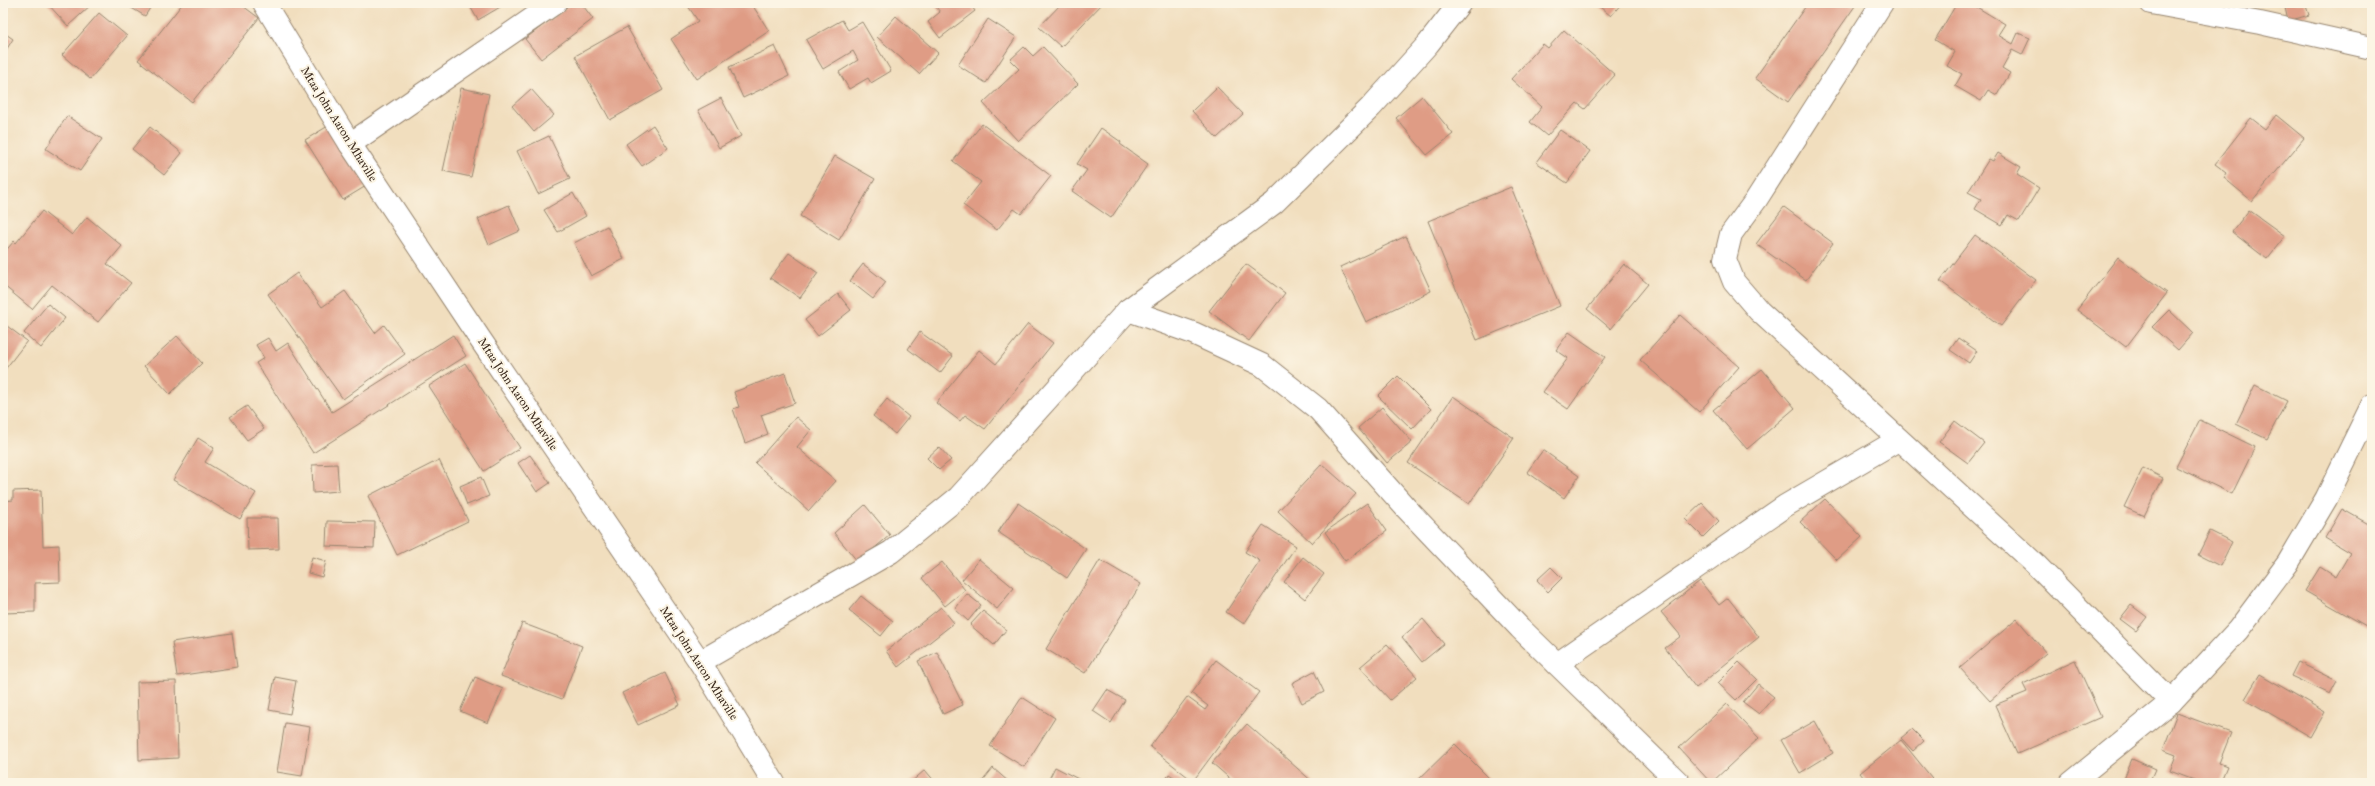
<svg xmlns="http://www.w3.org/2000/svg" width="2375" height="786" font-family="'IM FELL Great Primer',serif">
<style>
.building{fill:#df9c85}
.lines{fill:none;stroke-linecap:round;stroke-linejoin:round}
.minor-casing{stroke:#96846e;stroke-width:24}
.minor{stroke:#fff;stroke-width:22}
.labels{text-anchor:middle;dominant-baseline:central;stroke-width:4;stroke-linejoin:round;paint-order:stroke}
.street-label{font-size:12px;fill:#3b2a1e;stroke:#fcf5e5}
</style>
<rect width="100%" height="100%" fill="#fcf5e5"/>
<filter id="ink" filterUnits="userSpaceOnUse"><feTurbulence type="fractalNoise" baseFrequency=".025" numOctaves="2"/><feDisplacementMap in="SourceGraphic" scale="8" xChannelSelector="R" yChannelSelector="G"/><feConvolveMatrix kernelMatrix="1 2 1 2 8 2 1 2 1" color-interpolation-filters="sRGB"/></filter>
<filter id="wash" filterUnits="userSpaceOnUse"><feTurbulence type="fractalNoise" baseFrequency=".012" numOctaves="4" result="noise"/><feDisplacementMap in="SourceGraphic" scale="16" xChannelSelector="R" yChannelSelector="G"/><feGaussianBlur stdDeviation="0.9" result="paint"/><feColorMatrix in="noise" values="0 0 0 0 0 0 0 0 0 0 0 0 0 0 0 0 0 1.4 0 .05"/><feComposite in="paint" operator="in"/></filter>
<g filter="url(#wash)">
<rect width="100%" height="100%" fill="#f1debe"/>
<g id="blocks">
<g class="building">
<path d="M47 3H93L68 26Z"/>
<path d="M123 3H153L145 16Z"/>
<path d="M183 3H239L259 18 192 102 138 60Z"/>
<path d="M468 3H507L478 20Z"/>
<path d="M572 3H581L593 19 541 59 525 39Z"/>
<path d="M692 3H751L769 31 697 79 671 39 698 21 688 6Z"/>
<path d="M933 3H969L975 11 940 38 928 22 940 12Z"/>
<path d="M1062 3H1103L1061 47 1039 27Z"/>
<path d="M1595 3H1622L1611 16Z"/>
<path d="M1808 3H1850L1855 6 1788 102 1755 78Z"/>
<path d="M1957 3H1970L2005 24 1998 35 2013 44 2018 33 2030 38 2022 55 2012 50 2002 68 2010 73 1997 95 1988 90 1981 101 1955 86 1962 74 1947 66 1955 52 1935 40Z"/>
<path d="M2284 3H2305L2309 15 2288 21Z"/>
<path d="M99 13 127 36 90 79 62 55Z"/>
<path d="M896 16 938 53 919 74 877 37Z"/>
<path d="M988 19 1016 37 986 83 958 65Z"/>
<path d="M842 20 848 30 862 22 891 71 871 83 868 78 849 89 839 72 858 60 853 51 823 69 806 40Z"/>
<path d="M627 27 663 90 610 120 575 56Z"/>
<path d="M1564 30 1615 75 1585 109 1577 103 1547 136 1530 122 1542 107 1511 79 1543 44 1548 48Z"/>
<path d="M3 32 13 39 3 55Z"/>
<path d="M775 46 789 76 743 98 729 67Z"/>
<path d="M1024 47 1033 56 1043 47 1078 84 1018 141 983 103 1019 69 1010 60Z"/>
<path d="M1217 87 1243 114 1217 138 1192 111Z"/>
<path d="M461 88 489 94 471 177 443 171Z"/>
<path d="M531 89 554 115 534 132 512 106Z"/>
<path d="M1422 96 1453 134 1427 155 1396 118Z"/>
<path d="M721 98 741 136 719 148 698 110Z"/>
<path d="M2276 115 2304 138 2252 201 2224 178 2227 173 2215 164 2251 118 2265 129Z"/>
<path d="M67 116 102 139 80 171 46 149Z"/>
<path d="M333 123 371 183 343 200 305 140Z"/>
<path d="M982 124 1051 176 1021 214 1014 209 997 230 963 205 981 182 953 161Z"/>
<path d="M653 125 668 148 642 166 626 144Z"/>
<path d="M150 127 182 153 164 175 132 149Z"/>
<path d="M1101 128 1121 142 1120 144 1148 164 1111 218 1072 191 1087 170 1077 164Z"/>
<path d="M1560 130 1590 151 1567 183 1536 162Z"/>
<path d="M549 136 570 179 538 194 517 151Z"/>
<path d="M1998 153 2021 167 2017 174 2039 188 2019 221 2008 215 2002 225 1975 209 1981 199 1968 192 1989 159 1993 161Z"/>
<path d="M835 156 875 179 839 240 800 216Z"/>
<path d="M1511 187 1560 306 1477 340 1428 221Z"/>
<path d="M573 193 586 216 558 232 544 210Z"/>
<path d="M509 205 520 231 489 245 478 219Z"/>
<path d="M1784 207 1833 243 1806 280 1756 244Z"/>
<path d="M2249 210 2285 236 2267 259 2232 232Z"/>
<path d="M42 211 72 235 87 217 122 246 107 264 131 283 98 322 52 285 32 309 3 285V254L14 241 16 243Z"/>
<path d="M607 226 624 259 591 276 574 243Z"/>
<path d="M1975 235 2036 280 2001 326 1940 281Z"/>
<path d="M1406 236 1431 291 1366 322 1340 267Z"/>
<path d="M789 253 818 273 800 298 770 278Z"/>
<path d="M2118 257 2167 293 2126 347 2077 310Z"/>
<path d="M863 264 886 282 873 299 850 281Z"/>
<path d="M1246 264 1285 293 1249 341 1209 311Z"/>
<path d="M1624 264 1648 284 1611 329 1587 309Z"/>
<path d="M297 273 322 307 345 291 375 333 384 325 405 354 343 399 268 294Z"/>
<path d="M838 294 851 310 818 336 805 320Z"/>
<path d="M48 304 65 318 41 348 24 333Z"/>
<path d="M2169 310 2193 333 2178 350 2152 327Z"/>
<path d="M1680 315 1739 367 1699 412 1640 360Z"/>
<path d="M3 323 27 341 3 372Z"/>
<path d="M1028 324 1053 343 985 429 965 415 960 421 936 403 979 350 996 364Z"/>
<path d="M920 332 953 356 940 373 908 349Z"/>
<path d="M1569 332 1605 357 1568 409 1543 392 1568 358 1556 350Z"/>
<path d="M453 335 466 356 313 453 256 363 264 358 256 345 268 338 276 351 288 343 332 412Z"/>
<path d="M177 336 202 363 170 394 144 366Z"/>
<path d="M1958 338 1977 351 1969 363 1950 350Z"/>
<path d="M465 363 520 448 484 471 429 386Z"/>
<path d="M1762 369 1795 408 1747 449 1713 410Z"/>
<path d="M785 373 795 403 761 415 768 434 745 443 733 409 739 407 734 392Z"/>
<path d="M1398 376 1431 409 1412 429 1378 396Z"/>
<path d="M2255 385 2287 401 2267 439 2236 424Z"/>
<path d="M1453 396 1514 438 1469 504 1408 463Z"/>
<path d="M887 399 909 417 895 434 873 416Z"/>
<path d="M247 406 264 429 247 440 230 417Z"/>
<path d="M1382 407 1412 442 1387 463 1358 428Z"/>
<path d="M796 417 811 430 797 447 836 481 809 511 755 463Z"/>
<path d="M2200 420 2255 447 2232 494 2176 467Z"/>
<path d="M1955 421 1984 443 1968 463 1939 442Z"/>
<path d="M198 438 214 448 205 462 256 493 240 519 173 480Z"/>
<path d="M939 447 951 460 939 470 927 458Z"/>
<path d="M1543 450 1579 476 1564 498 1527 472Z"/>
<path d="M530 455 550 483 537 492 518 463Z"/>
<path d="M439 460 468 521 397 555 368 496Z"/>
<path d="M337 464 339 491 313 493 312 465Z"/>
<path d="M1322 464 1356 494 1312 543 1278 511Z"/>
<path d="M2143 468 2163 478 2144 516 2124 507Z"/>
<path d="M481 477 489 496 467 505 460 486Z"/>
<path d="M41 490 43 546 59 545 60 582 35 583V612L3 613V501L13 500V491Z"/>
<path d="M1825 499 1862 537 1837 560 1800 522Z"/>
<path d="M1018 503 1086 549 1067 578 998 532Z"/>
<path d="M1367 503 1387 531 1345 561 1325 532Z"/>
<path d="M1702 503 1719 521 1703 537 1685 519Z"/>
<path d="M865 505 890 535 858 562 834 533Z"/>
<path d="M2342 509 2372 526V616L2366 626 2305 591 2320 567 2336 577 2350 553 2325 538Z"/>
<path d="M247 518H278L279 549 248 550Z"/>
<path d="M327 521 375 522 374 548 326 546Z"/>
<path d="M1263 525 1296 546 1244 624 1226 612 1260 561 1245 552Z"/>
<path d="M2210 531 2232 542 2220 566 2198 555Z"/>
<path d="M312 557 326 561 322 577 308 573Z"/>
<path d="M1303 557 1324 574 1305 599 1284 582Z"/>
<path d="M979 559 1014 588 997 609 962 580Z"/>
<path d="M1100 560 1141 584 1085 673 1046 649Z"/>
<path d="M942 562 965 590 945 606 922 578Z"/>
<path d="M1551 567 1562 578 1548 592 1537 580Z"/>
<path d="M1700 581 1719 605 1728 598 1759 637 1696 688 1665 648 1681 636 1661 612Z"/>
<path d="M967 594 981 605 968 621 955 609Z"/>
<path d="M861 596 893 621 881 636 849 610Z"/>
<path d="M2131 605 2147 617 2136 631 2120 619Z"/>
<path d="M941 607 954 623 898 667 886 651Z"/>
<path d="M983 611 1006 630 994 645 970 625Z"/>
<path d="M1423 619 1444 644 1422 662 1402 637Z"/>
<path d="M2017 619 2046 653 1990 701 1960 668Z"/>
<path d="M522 623 582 646 562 699 501 676Z"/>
<path d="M232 633 237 667 177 676 172 642Z"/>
<path d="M1387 644 1417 677 1390 700 1360 667Z"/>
<path d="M937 652 963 705 943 714 918 661Z"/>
<path d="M1216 660 1259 692 1193 781 1150 747 1187 697 1205 710 1208 706 1191 693Z"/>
<path d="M2075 660 2101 717 2017 754 1995 705 2027 692 2023 684Z"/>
<path d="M1739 662 1757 679 1736 700 1718 683Z"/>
<path d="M2298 662 2337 681 2330 694 2291 676Z"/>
<path d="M1314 671 1324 692 1302 703 1292 683Z"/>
<path d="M665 673 680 705 638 725 622 693Z"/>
<path d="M2260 674 2325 712 2311 737 2245 699Z"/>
<path d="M275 677 296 681 290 714 269 710Z"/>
<path d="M475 677 503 689 488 723 460 711Z"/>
<path d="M176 681 178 758 139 760 137 682Z"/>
<path d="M1758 684 1774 697 1759 714 1743 702Z"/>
<path d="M1107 690 1125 700 1111 723 1093 711Z"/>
<path d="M1022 697 1055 718 1024 767 990 746Z"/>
<path d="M1727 704 1759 738 1711 783 1679 748Z"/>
<path d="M2177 713 2231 733 2219 763 2227 766 2220 783H2202L2170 771 2176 755 2163 750Z"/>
<path d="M1815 721 1833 753 1800 773 1781 740Z"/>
<path d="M285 723 310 727 302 776 277 772Z"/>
<path d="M1247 724 1314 783H1235L1212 763Z"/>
<path d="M1912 729 1924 741 1913 751 1901 738Z"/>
<path d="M1901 740 1936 783H1868L1860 773Z"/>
<path d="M1455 744 1494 783H1415Z"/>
<path d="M2132 759 2155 769 2149 783H2122Z"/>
<path d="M1055 767 1086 783H1047Z"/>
<path d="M993 768 1010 783H981Z"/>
<path d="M925 770 936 783H910Z"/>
<path d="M1169 774 1183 783H1164Z"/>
</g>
</g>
</g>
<g filter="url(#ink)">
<use href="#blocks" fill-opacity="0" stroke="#96846e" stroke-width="1"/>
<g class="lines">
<g class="minor-casing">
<g id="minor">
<path d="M264 3 350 144 480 339 700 662 774 783"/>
<path d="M1882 3 1756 200 1731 234 1725 259 1734 282 1759 311 2036 565 2171 702"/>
<path d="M2151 3 2260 23 2372 48"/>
<path d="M350 144 555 3"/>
<path d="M1128 310 1193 333 1262 365 1318 409 1406 508 1520 628 1679 783"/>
<path d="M700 662 891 552 959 497 1128 310 1274 203 1371 107 1428 44 1460 3"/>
<path d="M1557 664 1785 506 1898 440"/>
<path d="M2071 783 2171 702 2238 630 2288 563 2326 499 2372 405"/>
</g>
</g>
<use href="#minor" class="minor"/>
</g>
</g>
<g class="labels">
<g class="street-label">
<text transform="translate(339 124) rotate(58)">Mtaa John Aaron Mhaville</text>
<text transform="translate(518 394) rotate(56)">Mtaa John Aaron Mhaville</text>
<text transform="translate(699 663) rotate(57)">Mtaa John Aaron Mhaville</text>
</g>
</g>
<rect width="2375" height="786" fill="none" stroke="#fcf5e5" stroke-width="16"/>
</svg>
